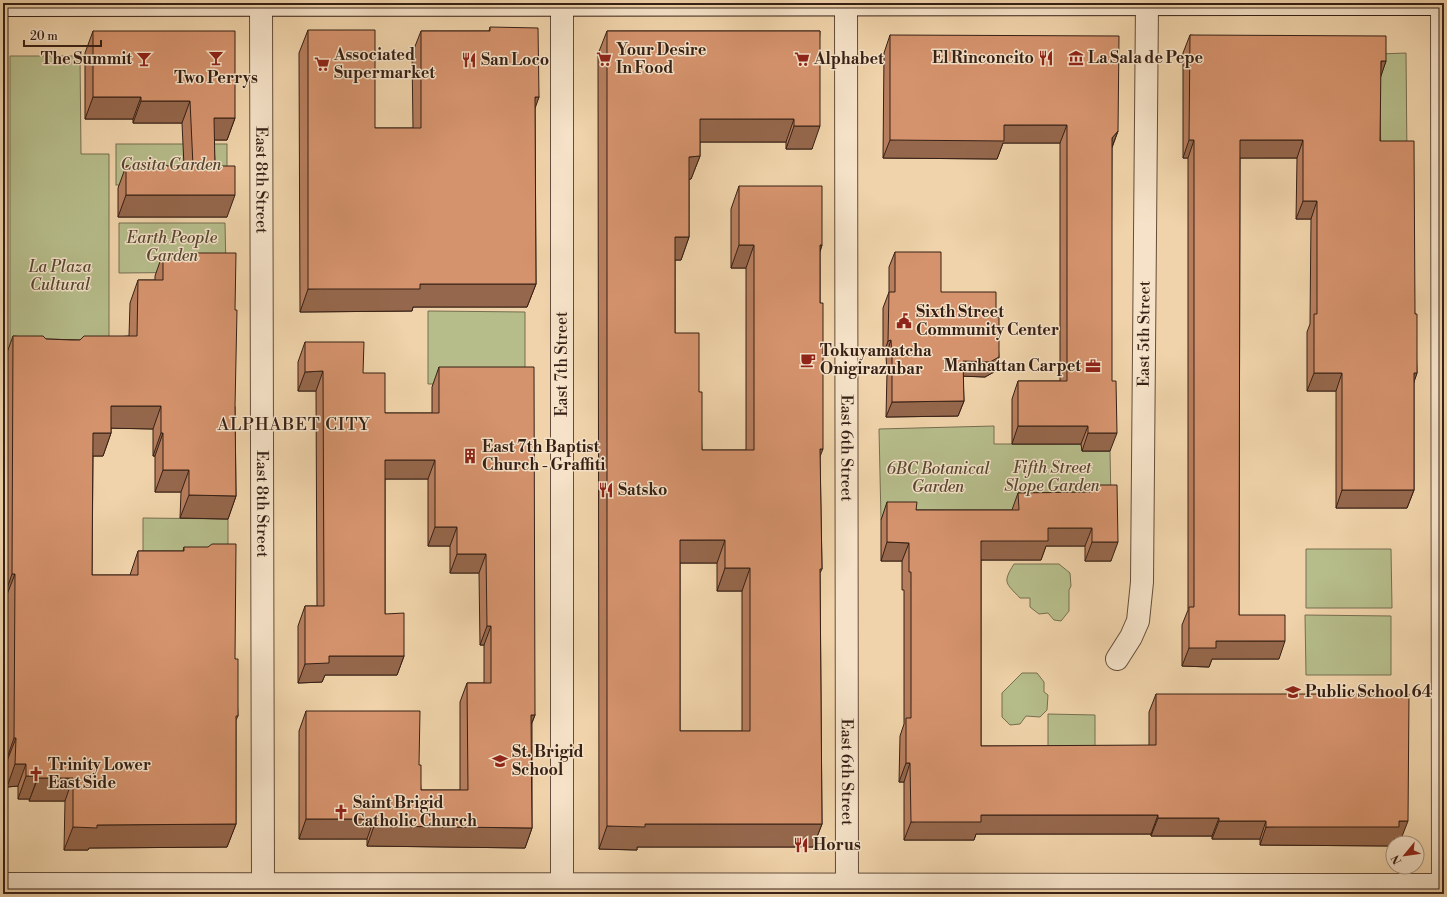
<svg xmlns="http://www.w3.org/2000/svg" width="1447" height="897" font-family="'Libre Bodoni',serif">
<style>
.green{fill:#b6bd8b;stroke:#766e50}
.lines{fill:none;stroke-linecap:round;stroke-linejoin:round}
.minor-casing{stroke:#644d3a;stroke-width:24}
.tertiary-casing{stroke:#644d3a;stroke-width:24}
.secondary-casing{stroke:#362015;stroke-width:24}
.minor{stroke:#f5e2c8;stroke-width:22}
.tertiary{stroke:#f5e2c8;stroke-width:22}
.secondary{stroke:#f5e2c8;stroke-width:22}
.wall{fill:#b77e5e;stroke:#362015;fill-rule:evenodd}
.shaded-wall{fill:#95674c;stroke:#362015}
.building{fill:#d5936d;stroke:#362015;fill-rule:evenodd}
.labels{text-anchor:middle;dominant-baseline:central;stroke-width:3;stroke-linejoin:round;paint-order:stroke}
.poi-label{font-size:16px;font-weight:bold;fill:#362015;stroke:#f5e2c8;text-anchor:start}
.park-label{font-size:16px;font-style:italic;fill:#564732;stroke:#f5e2c8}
.street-label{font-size:16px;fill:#362015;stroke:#f5e2c8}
.neighbourhood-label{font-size:17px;letter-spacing:1px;fill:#362015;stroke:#f5e2c8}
</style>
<rect width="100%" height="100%" fill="#f0d3aa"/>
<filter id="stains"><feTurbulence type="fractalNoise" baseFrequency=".005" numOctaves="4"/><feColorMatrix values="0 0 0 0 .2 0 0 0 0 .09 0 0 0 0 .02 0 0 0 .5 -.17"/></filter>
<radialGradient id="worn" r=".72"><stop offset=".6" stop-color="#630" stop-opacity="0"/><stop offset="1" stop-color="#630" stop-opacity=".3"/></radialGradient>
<g class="green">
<path d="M1406 53 1407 159H1381L1379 54Z"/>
<path d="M10 56H80L81 154H109V355H10Z"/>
<rect x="116" y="144" width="111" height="41"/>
<path d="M119 223H225L226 272 119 273Z"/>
<path d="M428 311 525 312V384H428Z"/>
<path d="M994 426V444H1081L1082 451H1110L1111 503 1076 510 881 520 879 429Z"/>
<path d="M143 518 228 519V567L143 566Z"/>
<path d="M1306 549H1391L1392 608H1306Z"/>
<path d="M1014 564H1059L1070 573 1071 586 1069 590V611L1061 621 1054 620 1048 613 1039 614 1030 607V598H1020C1006 583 1002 583 1014 564Z"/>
<path d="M1305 615 1391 616V675H1306Z"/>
<path d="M1022 673H1037L1044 682V692L1048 695 1047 710 1040 717 1026 716 1020 724 1010 725 1002 717V693Z"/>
<path d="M1048 714 1095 715V753H1048Z"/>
</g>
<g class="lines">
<g class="minor-casing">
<g id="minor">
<path id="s1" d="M261 3 263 885"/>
<path id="s2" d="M846 3 847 894"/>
<path d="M1442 3 1443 894"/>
<path id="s3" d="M1117 659 1131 637 1138 621 1142 582 1147 3"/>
<path d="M562 894V3"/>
</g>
</g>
<g class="tertiary-casing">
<path id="tertiary" d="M3 884 1444 885"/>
</g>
<g class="secondary-casing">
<path id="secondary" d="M3 5 1444 4"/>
</g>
<use href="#minor" class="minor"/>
<use href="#tertiary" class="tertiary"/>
<use href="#secondary" class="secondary"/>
</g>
<g class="wall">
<path d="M490 27 539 97 535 106 536 284 527 307H413L412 311 300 312 299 53 308 30 375 128H413L412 54 421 31H489Z"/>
<path d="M93 31 235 118 227 140H214L215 166 227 217H118V188L126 166H184L182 123H133V119H85V53Z"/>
<path d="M607 31H820L812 149H786V142H700V156L691 179H689V237L681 260H675V333L699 392 702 450H746V268H731V209L739 186 822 245 820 252V456L822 569 820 573 822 824 813 847H637V850L599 849 598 54ZM680 563H717V591H742V731H680Z"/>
<path d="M890 35 1118 131 1112 148 1110 451H1082L1081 444H1012V399L1018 381H1060V143H1003L997 159 883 158 884 53Z"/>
<path d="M1190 35 1386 61 1380 77V141L1415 314 1417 373 1414 381V490L1407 508H1336V391H1307V332L1310 324 1311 219H1296L1297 158H1240L1239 615 1279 659H1212L1209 667 1182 666V625L1188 610V158H1183V53Z"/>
<path d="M895 252 941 292 996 317 999 357 994 372 985 377 963 376 964 401 958 416 886 417 887 372 886 356H883V308L889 292V267Z"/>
<path d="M163 253 235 407 236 496 228 519 180 518 181 492H155V456H153V429L111 428V433L103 456H93L92 575H130L138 551H183L184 547 235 659 238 716 236 720V824L227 847 89 848 88 850H64L65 801H29L30 799H18V786L7 787V761H6V597H4L5 358 13 336 46 339 80 340 129 336 130 303 138 280H155V276Z"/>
<path d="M305 342 363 373 385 413H432V387L439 367 535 715 532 723V828L525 848 367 846V839H299V731L306 711 419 765 421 790H460V702L467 683H484V645H480L479 573H450V546H428V479H385V614L404 656 397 675H325L322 682 298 683V626L305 606H317L316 391H298V362Z"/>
<path d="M1092 485 1111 561H1085V546H1046L1041 560H981V746H1149V712L1156 694 1401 839H1394L1392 846 1260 845V839H1212V836H1151V834H976L974 840H904V782H899L900 736 904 724V590H902V561H881V520L887 502 916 510H1012L1018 493 1089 492Z"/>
</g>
<g class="shaded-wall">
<path d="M1381 61H1386L1380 79Z"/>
<path d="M93 97H141L133 119H85Z"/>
<path d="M535 97H539L531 120Z"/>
<path d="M141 101H190L182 123H133Z"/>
<path d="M214 118H235L227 140H206Z"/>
<path d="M700 119H794L786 142H692Z"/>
<path d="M1004 125H1067L1060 143H1003L997 159 883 158 890 140Z"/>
<path d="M794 126H820L812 149H786Z"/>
<path d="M1118 131 1111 149 1112 138Z"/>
<path d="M1189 140H1194L1188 158H1183Z"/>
<path d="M1240 140H1303L1297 158H1233Z"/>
<path d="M700 156 691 179 680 180 689 157Z"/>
<path d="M126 195H235L227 217H118Z"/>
<path d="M1303 201H1317L1311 219H1296Z"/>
<path d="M675 237H689L681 260H666Z"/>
<path d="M739 245H754L746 268H731Z"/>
<path d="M820 245H822L814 268Z"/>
<path d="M420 284H536L527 307H413L412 311 300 312 308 289Z"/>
<path d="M891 340 886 356H883L888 341Z"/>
<path d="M999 357 994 372 985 377 958 376 963 361Z"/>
<path d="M323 371 316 391H298L305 372Z"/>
<path d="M1314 373H1342L1336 391H1307Z"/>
<path d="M1414 373H1417L1411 391Z"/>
<path d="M964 401 958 416 886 417 892 402Z"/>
<path d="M111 406H161L153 429 103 428Z"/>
<path d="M1018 426H1088L1081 444H1012Z"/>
<path d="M93 433H111L103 456H85Z"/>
<path d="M161 433H163L155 456H153Z"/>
<path d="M1088 433H1117L1110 451H1082Z"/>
<path d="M820 449H823L814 472Z"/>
<path d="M385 460H435L428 479H378Z"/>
<path d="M163 470H189L181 492H155Z"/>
<path d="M1342 490H1414L1407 508H1336Z"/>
<path d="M189 495 236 496 228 519 180 518Z"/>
<path d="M435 527H457L450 546H428Z"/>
<path d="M1048 528H1092L1085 546H1046L1041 560H974L981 541Z"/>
<path d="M680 540H725L717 563H672Z"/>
<path d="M887 542 909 543 902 561H881Z"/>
<path d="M1092 542H1118L1111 561H1085Z"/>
<path d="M457 554H486L479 573H450Z"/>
<path d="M725 568H750L742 591H717Z"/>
<path d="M12 574H15L6 597H4Z"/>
<path d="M487 626H491L484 645H480Z"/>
<path d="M1216 641H1285L1279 659H1212L1209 667 1182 666 1189 648Z"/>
<path d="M329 656H404L397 675H325L322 682 298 683 305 664Z"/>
<path d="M531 715H535L527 734Z"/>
<path d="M14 738H16L7 761H6Z"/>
<path d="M906 763H910L904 782H899Z"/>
<path d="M15 764H26L18 786 7 787Z"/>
<path d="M26 776H38L30 799H18Z"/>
<path d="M38 778H73L65 801H29Z"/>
<path d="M981 815H1158L1151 834H976L974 840H904L911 822Z"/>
<path d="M1158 818H1219L1212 836H1151Z"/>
<path d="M306 819H374L367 839H299Z"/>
<path d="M1219 821H1266L1260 839H1212Z"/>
<path d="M1399 821H1408L1401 839H1394L1392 846 1260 845 1266 827Z"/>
<path d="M236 824 227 847 89 848 88 850H64L73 827 97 825Z"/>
<path d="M645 824H822L813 847H637V850L599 849 607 826Z"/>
<path d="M374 826 532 828 525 848 367 846Z"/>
</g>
<g class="building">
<path d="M490 27 538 28 539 97H535L536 284H420V289H308V30H375V128H421V31H490Z"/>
<path d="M93 31H235V118H214L215 166H235V195H126V166H193L190 101H141V97H93Z"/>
<path d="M607 31H820V126H794V119H700V156L689 157V237H675V333H699V392H702V450H754V245H739V186H822V245H820V303H823V449H820L822 569H820L822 824H645V827L607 826ZM680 540H725V568H750V731H680Z"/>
<path d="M890 35 1119 36 1118 131 1112 138V381H1116L1117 433H1088V426H1018V381H1067V125H1004V141L890 140Z"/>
<path d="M1190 35 1386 36V61H1381L1380 141H1414L1415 314H1417V373H1414V490H1342V373H1314V314H1317V201H1303V140H1240L1239 615H1285V641H1216V648H1189V607H1194V140H1189Z"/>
<path d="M895 252H941V292H996V317H999V357L990 362 963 361 964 401 892 402V357L891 340 888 341 889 292H895Z"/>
<path d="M163 253H236L235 310H237L235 407 236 496 189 495V470H163V433H161V406H111V433H93L92 575H138V551H184V547H208L212 544H236L235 659H238V716H236V824L97 825V828L73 827V778H38V776H26V764H15L16 738H14L15 574H12L13 336H43L46 339 72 340H80L84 336H137L138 280H163Z"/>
<path d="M305 342H364L363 373H385V413H439V367H534L535 715H531L532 828 374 826V819H306V711H420L419 765H421V790H468L467 683H491V626H487L486 554H457V527H435V460H385V614L404 613V656H329V663L305 664V606H324L323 371 305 372Z"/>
<path d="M1092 485H1117L1118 542H1092V528H1048V541H981V746L1156 745V694H1409L1408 821H1399V827H1266V821H1219V818H1158V815H981V822H911L910 763H906V718H911V572H909V543L887 542V502H917L916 510H1019L1018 493 1092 492Z"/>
<path d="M1332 893 1418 894H1332Z"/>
</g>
<defs>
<g id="bar-bare" transform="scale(1.2)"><path d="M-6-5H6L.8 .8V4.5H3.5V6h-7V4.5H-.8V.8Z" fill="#8f2418" stroke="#f5e2c8" stroke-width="2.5" paint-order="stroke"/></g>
<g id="restaurant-bare" transform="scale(1.2)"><path d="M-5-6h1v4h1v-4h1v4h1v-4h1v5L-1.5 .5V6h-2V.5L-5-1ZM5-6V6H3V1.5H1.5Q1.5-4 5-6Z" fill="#8f2418" stroke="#f5e2c8" stroke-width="2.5" paint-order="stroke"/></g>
<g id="museum-bare" transform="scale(1.2)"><path d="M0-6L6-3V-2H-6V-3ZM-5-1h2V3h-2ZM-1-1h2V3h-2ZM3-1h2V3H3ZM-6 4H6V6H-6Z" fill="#8f2418" stroke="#f5e2c8" stroke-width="2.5" paint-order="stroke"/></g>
<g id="supermarket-bare" transform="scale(1.2)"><path d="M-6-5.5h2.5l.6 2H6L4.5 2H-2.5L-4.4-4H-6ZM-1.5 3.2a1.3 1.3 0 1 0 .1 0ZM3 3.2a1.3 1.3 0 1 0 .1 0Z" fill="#8f2418" stroke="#f5e2c8" stroke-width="2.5" paint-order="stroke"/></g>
<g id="civic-bare" transform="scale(1.2)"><path d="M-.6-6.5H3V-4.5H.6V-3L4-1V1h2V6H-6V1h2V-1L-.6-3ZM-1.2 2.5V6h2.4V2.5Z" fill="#8f2418" stroke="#f5e2c8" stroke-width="2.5" paint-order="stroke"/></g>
<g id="cafe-bare" transform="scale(1.2)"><path d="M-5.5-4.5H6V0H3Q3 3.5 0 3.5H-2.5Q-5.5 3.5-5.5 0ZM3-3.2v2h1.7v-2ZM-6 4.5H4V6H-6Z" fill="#8f2418" stroke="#f5e2c8" stroke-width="2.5" paint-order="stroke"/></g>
<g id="office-bare" transform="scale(1.2)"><path d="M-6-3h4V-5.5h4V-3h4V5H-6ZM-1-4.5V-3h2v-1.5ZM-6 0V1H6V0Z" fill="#8f2418" stroke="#f5e2c8" stroke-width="2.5" paint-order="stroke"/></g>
<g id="building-bare" transform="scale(1.2)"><path d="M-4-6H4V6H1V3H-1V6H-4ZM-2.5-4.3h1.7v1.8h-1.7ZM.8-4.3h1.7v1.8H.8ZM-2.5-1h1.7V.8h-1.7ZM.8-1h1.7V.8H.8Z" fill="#8f2418" stroke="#f5e2c8" stroke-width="2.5" paint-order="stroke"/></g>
<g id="school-bare" transform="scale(1.2)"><path d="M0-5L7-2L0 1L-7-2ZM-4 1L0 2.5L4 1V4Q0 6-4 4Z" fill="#8f2418" stroke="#f5e2c8" stroke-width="2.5" paint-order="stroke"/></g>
<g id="church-bare" transform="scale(1.2)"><path d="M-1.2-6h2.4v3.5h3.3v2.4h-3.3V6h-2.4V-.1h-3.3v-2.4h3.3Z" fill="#8f2418" stroke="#f5e2c8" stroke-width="2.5" paint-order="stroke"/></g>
</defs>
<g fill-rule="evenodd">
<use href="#bar-bare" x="216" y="58"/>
<use href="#restaurant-bare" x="1046" y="58"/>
<use href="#museum-bare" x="1076" y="58"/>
<use href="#bar-bare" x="144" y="59"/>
<use href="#supermarket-bare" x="604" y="59"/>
<use href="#supermarket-bare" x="802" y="59"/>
<use href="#restaurant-bare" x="469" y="60"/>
<use href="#supermarket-bare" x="322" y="64"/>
<use href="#civic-bare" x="904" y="321"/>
<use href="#cafe-bare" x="808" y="360"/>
<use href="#office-bare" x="1093" y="366"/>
<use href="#building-bare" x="470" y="456"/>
<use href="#restaurant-bare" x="606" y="490"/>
<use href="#school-bare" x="1293" y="692"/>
<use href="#school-bare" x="500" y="761"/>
<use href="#church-bare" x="36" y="774"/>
<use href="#church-bare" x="341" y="812"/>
<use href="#restaurant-bare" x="801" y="845"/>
</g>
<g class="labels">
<g class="poi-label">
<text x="616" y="50">Your Desire<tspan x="616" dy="18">In Food</tspan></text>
<text x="334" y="55">Associated<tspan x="334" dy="18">Supermarket</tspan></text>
<text x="1034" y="58" text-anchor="end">El Rinconcito</text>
<text x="1088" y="58">La Sala de Pepe</text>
<text x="132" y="59" text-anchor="end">The Summit</text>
<text x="814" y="59">Alphabet</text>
<text x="481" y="60">San Loco</text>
<text x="216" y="78" text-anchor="middle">Two Perrys</text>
<text x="916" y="312">Sixth Street<tspan x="916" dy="18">Community Center</tspan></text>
<text x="820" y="351">Tokuyamatcha<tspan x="820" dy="18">Onigirazubar</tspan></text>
<text x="1081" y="366" text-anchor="end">Manhattan Carpet</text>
<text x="482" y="447">East 7th Baptist<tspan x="482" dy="18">Church - Graffiti</tspan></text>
<text x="618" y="490">Satsko</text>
<text x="1305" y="692">Public School 64</text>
<text x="512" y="752">St. Brigid<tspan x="512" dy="18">School</tspan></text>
<text x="48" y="765">Trinity Lower<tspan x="48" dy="18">East Side</tspan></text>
<text x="353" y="803">Saint Brigid<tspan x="353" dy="18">Catholic Church</tspan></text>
<text x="813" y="845">Horus</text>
</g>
<g class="park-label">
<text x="171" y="165">Casita Garden</text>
<text x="172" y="238">Earth People<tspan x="172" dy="18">Garden</tspan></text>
<text x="60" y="267">La Plaza<tspan x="60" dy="18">Cultural</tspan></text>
<text x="1052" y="468">Fifth Street<tspan x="1052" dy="18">Slope Garden</tspan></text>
<text x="938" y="469">6BC Botanical<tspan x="938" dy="18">Garden</tspan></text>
</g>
<g class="street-label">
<text stroke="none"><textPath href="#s1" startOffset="177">East 8th Street</textPath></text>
<text stroke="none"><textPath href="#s3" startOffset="331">East 5th Street</textPath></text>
<text transform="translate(562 364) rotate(-90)">East 7th Street</text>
<text stroke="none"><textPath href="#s2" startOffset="445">East 6th Street</textPath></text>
<text stroke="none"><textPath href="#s1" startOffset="501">East 8th Street</textPath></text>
<text stroke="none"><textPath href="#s2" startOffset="769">East 6th Street</textPath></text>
</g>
<g class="neighbourhood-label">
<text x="294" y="425">ALPHABET CITY</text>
</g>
</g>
<rect width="1447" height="897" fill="none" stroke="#f0d3aa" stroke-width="16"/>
<rect x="4" y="4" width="1439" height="889" fill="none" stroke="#362015" stroke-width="2"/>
<rect x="8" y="8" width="1431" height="881" fill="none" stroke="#362015"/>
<g transform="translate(1405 855) rotate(241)"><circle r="19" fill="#f5e2c8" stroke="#a99480"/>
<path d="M0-3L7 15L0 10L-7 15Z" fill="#8f2418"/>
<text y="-6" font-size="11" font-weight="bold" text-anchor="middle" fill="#362015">N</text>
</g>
<path d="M24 40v6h77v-6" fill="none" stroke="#362015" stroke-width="2"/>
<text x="30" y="40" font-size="12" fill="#362015" stroke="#f5e2c8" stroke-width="3" paint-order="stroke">20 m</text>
<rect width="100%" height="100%" filter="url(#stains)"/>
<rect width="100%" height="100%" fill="url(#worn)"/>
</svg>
